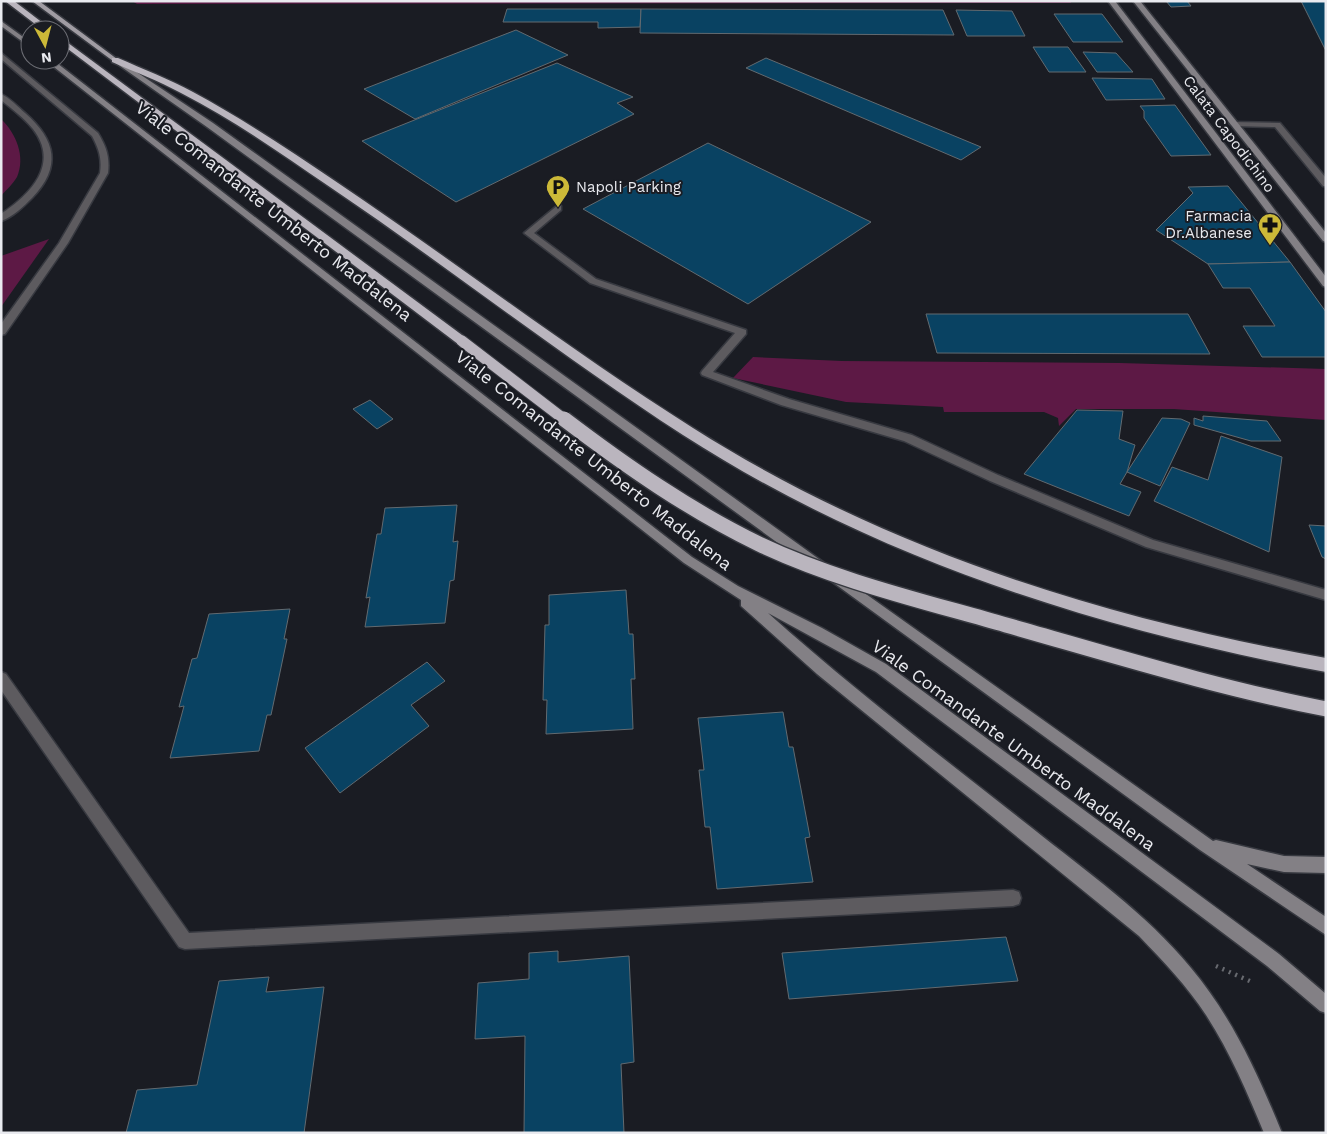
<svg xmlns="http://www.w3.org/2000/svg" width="1327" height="1134" font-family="'Work Sans',sans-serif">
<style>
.green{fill:#5d1945}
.building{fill:#094262;stroke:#626a70}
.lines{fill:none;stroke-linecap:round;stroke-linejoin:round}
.lane-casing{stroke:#373940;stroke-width:3}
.secondary-casing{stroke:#373940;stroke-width:3}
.primary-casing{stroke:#373940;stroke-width:3}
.highway-casing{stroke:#373940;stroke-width:3}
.path{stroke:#686a70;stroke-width:4.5;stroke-dasharray:2 5;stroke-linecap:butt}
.lane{fill:#5d5b5f;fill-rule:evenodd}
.secondary{fill:#838085;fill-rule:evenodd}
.primary{fill:#a09ca3;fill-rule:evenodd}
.highway{fill:#bab5be;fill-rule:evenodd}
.highway-bridge-far1-casing{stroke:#373940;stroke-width:13;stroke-linecap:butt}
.highway-bridge-casing{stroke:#373940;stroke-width:18;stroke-linecap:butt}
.highway-bridge-far1{stroke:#bab5be;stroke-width:11}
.highway-bridge{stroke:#bab5be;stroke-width:15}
.labels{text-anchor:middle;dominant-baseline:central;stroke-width:4;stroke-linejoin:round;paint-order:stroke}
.far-street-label{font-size:15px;fill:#e9eaef;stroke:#1a1c23}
.far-poi-label{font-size:15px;fill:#e9eaef;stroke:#1a1c23;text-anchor:start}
.street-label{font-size:18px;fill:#e9eaef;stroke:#1a1c23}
</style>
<rect width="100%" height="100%" fill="#1a1c23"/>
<g class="green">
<path d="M132 1H1070L1071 3 137 4Z"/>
<path d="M1 119C16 133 26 157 17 177 13 184 6 190 1 196Z"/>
<path d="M49 239 1 307V256Z"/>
<path d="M753 357 842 361 1120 363 1326 369V420L1174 409H1076L1059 426 1058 418 1044 412H944L943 407 846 402 733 378Z"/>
</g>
<g class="building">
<path d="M1166 1H1187L1191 6 1171 7Z"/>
<path d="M1301 1H1326V51Z"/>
<path d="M507 9H641L640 27 598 28V22H503Z"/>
<path d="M641 9 943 10 954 35 640 33Z"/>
<path d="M956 10 1012 11 1025 36H967Z"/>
<path d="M1054 14H1102L1123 42H1073Z"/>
<path d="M516 30 568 55 415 119 364 89Z"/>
<path d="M1033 47H1068L1086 72H1049Z"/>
<path d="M1083 52 1116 53 1133 72H1097Z"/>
<path d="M766 58 981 147 961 160 746 68Z"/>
<path d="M557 63 633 97 617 103 634 114 456 202 362 141Z"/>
<path d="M1092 78 1152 79 1165 99 1106 100Z"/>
<path d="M1175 105 1211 155 1171 156 1144 118V111L1140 106Z"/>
<path d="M708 143 871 222 748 304 583 209Z"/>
<path d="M1228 186 1290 262 1208 264 1156 230 1193 193 1188 187Z"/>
<path d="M1290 262 1326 312V357H1262L1243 326H1275L1250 288H1223L1208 264Z"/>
<path d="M926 314H1188L1210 354 937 353Z"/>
<path d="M370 400 393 419 377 429 353 409Z"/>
<path d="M1077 410 1123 411 1119 439 1135 445 1127 472 1120 484 1141 492 1129 516 1024 474Z"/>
<path d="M1203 416 1267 421 1281 441H1251L1194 425V418L1203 421Z"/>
<path d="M1162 418 1181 419 1190 423 1160 486 1127 472Z"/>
<path d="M1221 436 1282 457 1269 552 1154 501 1172 467 1208 480Z"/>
<path d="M457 505 453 542 458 541 454 580 450 581 445 623 365 627 370 597 366 598 377 534H381L385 508Z"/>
<path d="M1309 525 1326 526V559L1322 557Z"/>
<path d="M626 590 629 634H633L635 679H631L633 729 546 734 547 700H543L545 625H549V595Z"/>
<path d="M290 609 284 639H287L271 715H267L259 751 170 758 184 706 179 707 192 659 197 658 209 614Z"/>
<path d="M427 662 445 681 411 705 429 726 340 793 305 748Z"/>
<path d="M783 712 789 747H793L810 837 805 838 813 882 717 889 710 827H705L699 770H704L698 718Z"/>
<path d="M1006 937 1018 981 789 999 782 953Z"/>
<path d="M558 951V962L629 956 634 1062 621 1064 624 1133H524L525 1036 475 1039 478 983 529 979V953Z"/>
<path d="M269 977 266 992 324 987 304 1133H126L137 1090 197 1085 219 981Z"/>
</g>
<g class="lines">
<g class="lane-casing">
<g id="lane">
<path d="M1 53 98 133C106 146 110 157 108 173L68 243 5 334 1 335V324L59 243 100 173C102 159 99 149 92 136L1 59Z"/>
<path d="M1 94C10 98 18 107 25 113 56 140 62 167 32 198 24 206 13 217 1 221V214C31 194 60 164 33 129 24 118 12 109 1 100Z"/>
<path d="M1231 122 1280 123 1326 178V186H1323L1275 127 1234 126 1230 124Z"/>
<path d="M558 205 561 206V210L534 233 596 279 746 330V334L713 372 789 399 912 435 998 475 1153 540 1326 590V600L1146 547 990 481 904 441 781 405 702 375 701 373 702 371 735 333 590 283 524 233Z"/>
<path d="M1 672 6 674 189 933 1013 890 1019 892 1021 898 1019 904 1013 906 185 949 179 947 1 690Z"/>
</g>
</g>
<g class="secondary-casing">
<g id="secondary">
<path d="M1108 1H1115L1326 277V287L1323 286Z"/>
<path d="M1133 1H1140L1326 233V242L1323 241Z"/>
<path d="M1 21 30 42V47L1 26Z"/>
<path d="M113 59H117L213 123 823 562 825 566 823 570H815L207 127 113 61Z"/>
<path d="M45 60H53L692 557 738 586 822 628 886 664 1279 954 1326 994V1013L1320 1011 1267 966 876 672 768 613C853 689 943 758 1032 828 1087 872 1146 913 1191 968 1232 1017 1258 1074 1282 1133H1264C1247 1092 1230 1052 1206 1015 1187 986 1163 961 1139 936L817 674 741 606V600L684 563Z"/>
<path d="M835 572 1213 841 1216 840 1284 856 1326 857V873L1284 872 1247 864 1326 917V935L1200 850 831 581 829 577 831 573Z"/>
</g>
</g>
<g class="primary-casing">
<path id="primary" d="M32 1H39L117 59V61H113Z"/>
</g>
<g class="highway-casing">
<g id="highway">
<path d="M5 1H14L52 30H43Z"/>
<path d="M60 37 466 338 468 341 466 344H458L60 43Z"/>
<path d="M112 58H118C143 69 169 79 193 92 243 119 291 151 338 183 457 263 571 351 693 428 885 550 1103 618 1326 658V672C1100 630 877 560 683 435 561 356 447 266 327 185 280 153 232 119 181 93 159 81 135 72 112 62Z"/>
</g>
</g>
<path class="path" d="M1216 966 1252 982"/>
<use href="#lane" class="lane"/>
<use href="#secondary" class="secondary"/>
<use href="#primary" class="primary"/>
<use href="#highway" class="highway"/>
<g class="highway-bridge-far1-casing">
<path id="highway-bridge-far1" d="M462 341 565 420"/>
</g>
<g class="highway-bridge-casing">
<path id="highway-bridge" d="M564 419C626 466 689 510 759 544 837 581 923 601 1006 625 1112 655 1218 688 1326 709"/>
</g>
<use href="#highway-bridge-far1" class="highway-bridge-far1"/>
<use href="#highway-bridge" class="highway-bridge"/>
</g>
<defs>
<g id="parking-pin" transform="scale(1.25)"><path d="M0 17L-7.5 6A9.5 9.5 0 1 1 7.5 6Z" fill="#ccb938" stroke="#1a1c23"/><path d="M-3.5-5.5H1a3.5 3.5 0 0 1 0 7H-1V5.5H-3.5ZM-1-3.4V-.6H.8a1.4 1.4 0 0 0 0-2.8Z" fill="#111"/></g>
<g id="pharmacy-pin" transform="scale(1.25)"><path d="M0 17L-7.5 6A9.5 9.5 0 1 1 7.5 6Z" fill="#ccb938" stroke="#1a1c23"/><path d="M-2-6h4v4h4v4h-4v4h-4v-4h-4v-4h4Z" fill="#111"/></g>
</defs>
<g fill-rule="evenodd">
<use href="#parking-pin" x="558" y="187"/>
<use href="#pharmacy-pin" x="1270" y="225"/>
</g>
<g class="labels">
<g class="far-street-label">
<text transform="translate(1229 134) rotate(53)">Calata Capodichino</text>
</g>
<g class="far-poi-label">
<text x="576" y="187">Napoli Parking</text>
<text x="1252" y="216" text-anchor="end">Farmacia<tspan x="1252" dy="17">Dr.Albanese</tspan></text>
</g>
<g class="street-label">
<text transform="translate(274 211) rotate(38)">Viale Comandante Umberto Maddalena</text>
<text transform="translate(594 460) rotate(38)">Viale Comandante Umberto Maddalena</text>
<text transform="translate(1014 745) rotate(36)">Viale Comandante Umberto Maddalena</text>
</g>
</g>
<rect width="1327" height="1134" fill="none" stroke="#e9eaef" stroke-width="5"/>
<g transform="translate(45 45) rotate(173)"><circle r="24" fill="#1a1c23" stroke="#6d6e75"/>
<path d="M0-4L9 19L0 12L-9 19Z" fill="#ccb938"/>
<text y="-8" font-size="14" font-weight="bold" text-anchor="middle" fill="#e9eaef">N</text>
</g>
</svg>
